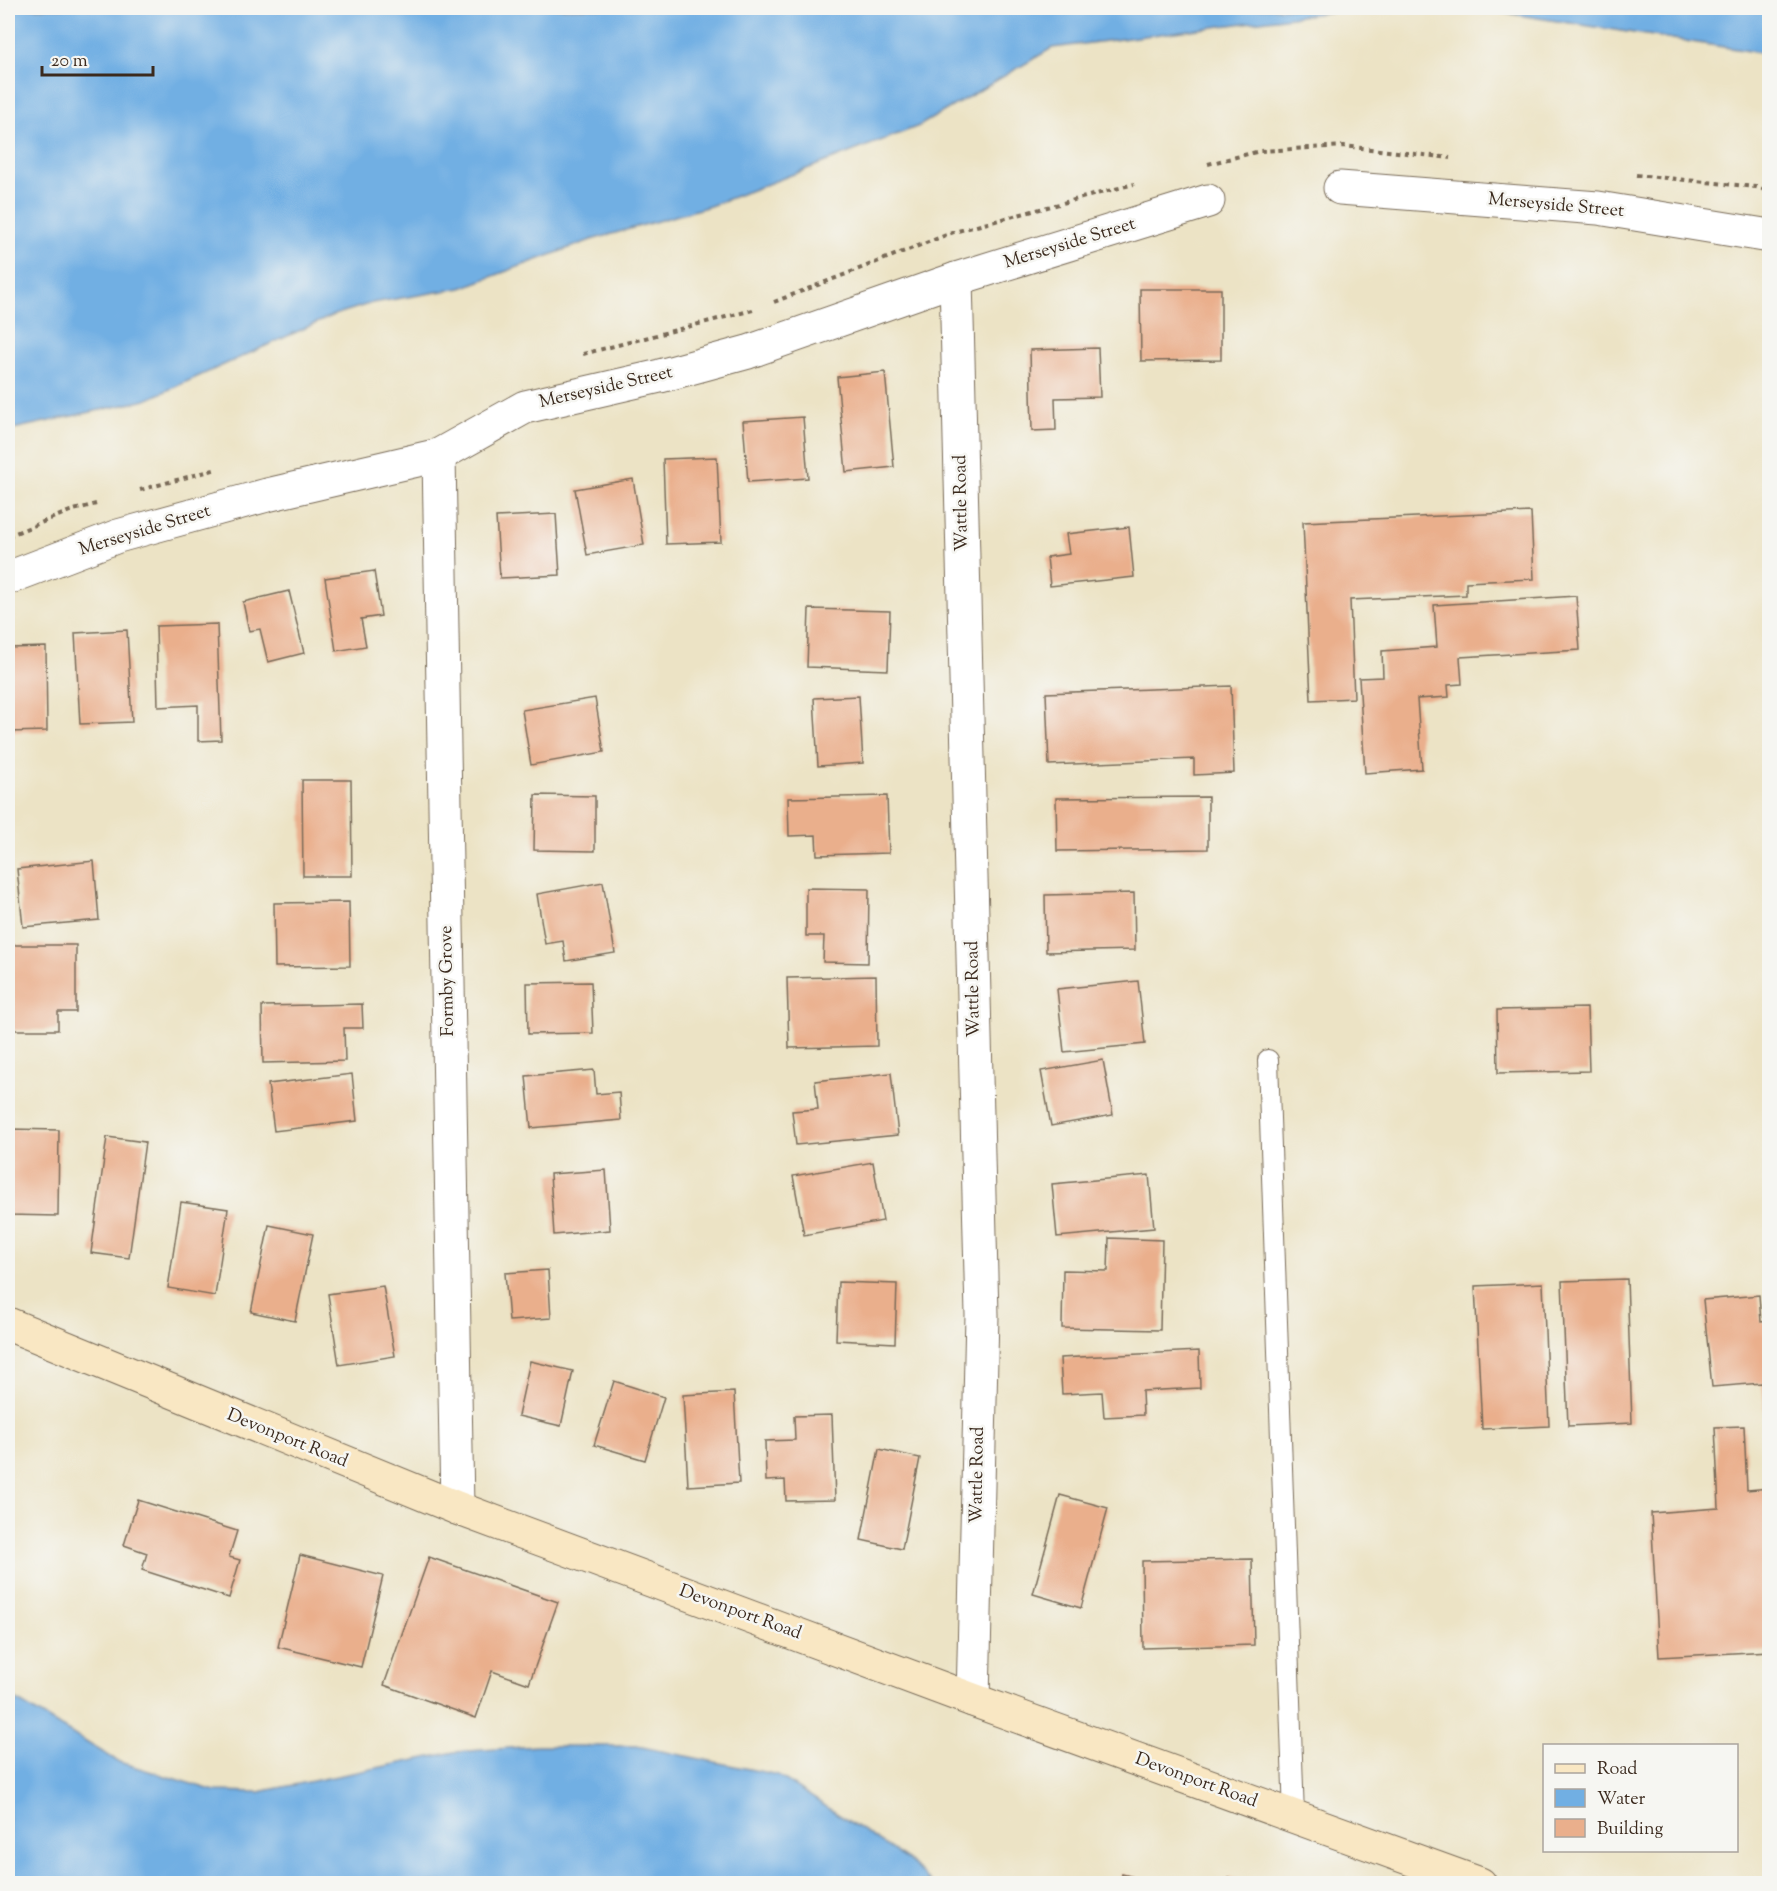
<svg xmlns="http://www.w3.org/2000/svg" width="1777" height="1891" font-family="'Sorts Mill Goudy',serif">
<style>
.water{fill:#71afe3;stroke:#566c80;stroke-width:1.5}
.building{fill:#eaaf8c}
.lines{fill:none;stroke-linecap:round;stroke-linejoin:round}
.service-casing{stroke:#796b58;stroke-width:22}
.minor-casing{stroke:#796b58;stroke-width:35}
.secondary-casing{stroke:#796b58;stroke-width:35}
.path{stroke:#796b58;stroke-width:4;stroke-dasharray:4.5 4.5;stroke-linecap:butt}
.service{stroke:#fff;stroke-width:20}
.minor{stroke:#fff;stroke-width:33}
.secondary{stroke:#f9e7c3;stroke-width:33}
.labels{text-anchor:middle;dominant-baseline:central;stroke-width:5;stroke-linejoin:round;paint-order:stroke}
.street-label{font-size:18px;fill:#3b2a1e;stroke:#f6f6f2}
</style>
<rect width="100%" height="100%" fill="#f6f6f2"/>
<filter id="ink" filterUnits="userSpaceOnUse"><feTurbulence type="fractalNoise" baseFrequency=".0167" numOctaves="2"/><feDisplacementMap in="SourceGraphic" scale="12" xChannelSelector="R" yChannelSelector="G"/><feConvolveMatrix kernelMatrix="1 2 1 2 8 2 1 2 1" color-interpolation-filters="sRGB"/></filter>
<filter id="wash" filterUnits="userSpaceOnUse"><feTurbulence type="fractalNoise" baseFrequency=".008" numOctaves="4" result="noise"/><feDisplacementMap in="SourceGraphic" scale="24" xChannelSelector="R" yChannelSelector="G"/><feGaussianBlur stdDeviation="1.35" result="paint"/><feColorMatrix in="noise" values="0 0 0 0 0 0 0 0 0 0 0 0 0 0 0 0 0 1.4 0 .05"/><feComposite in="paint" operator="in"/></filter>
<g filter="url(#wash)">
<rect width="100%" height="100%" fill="#ece3c5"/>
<g class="water">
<path d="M8 8H1441L1337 11 1052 48 919 126 710 206 591 240 461 288 372 303 334 315 146 400 8 430Z"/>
<path d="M1474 8H1769V54Z"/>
<path d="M8 1695 119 1762 215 1791 259 1792 455 1752 537 1746H637L778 1775 911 1862 931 1883H8Z"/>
</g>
<g id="blocks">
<g class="building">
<path d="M1140 289H1221V360L1141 361Z"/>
<path d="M1098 348 1100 397 1055 398 1056 430 1032 431 1030 350Z"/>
<path d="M885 372 894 467 846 472 837 377Z"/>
<path d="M803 417 808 478 748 482 743 421Z"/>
<path d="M717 457 721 542 666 544 663 459Z"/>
<path d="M633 479 644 545 587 555 575 489Z"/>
<path d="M1531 512 1534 579 1466 582V595L1350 600 1354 698 1311 700 1303 522Z"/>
<path d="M556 514 560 575 500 578 496 517Z"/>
<path d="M1129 527 1134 577 1050 586 1047 557 1069 554 1066 534Z"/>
<path d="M374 571 381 616 361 619 366 646 336 651 325 578Z"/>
<path d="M289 591 304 653 268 662 260 629 249 631 243 602Z"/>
<path d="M1576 596 1580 650 1460 657 1462 684 1448 685 1449 697 1417 699 1422 769 1365 773 1359 678 1383 677 1382 651 1437 647 1434 605Z"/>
<path d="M809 609 890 611 888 670 807 667Z"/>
<path d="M217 624 221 740 198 741V705L158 707 156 626Z"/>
<path d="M127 630 132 722 80 724 75 633Z"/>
<path d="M46 647 47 731 8 732V648Z"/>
<path d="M1231 686 1234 773 1194 775V759L1049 765 1046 693Z"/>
<path d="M859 696 863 763 818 766 814 698Z"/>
<path d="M595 698 604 752 531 765 522 710Z"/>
<path d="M302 780H351L352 876H303Z"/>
<path d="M535 795 595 796V851L534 850Z"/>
<path d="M887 796 889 853 817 855 816 835 789 836 788 798Z"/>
<path d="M1208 797V849L1057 851 1056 798Z"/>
<path d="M94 861 99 920 23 927 17 869Z"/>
<path d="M603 882 615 953 566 961 563 941 545 944 537 894Z"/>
<path d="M806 888 869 889 868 963 823 962 824 936H806Z"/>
<path d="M1134 893 1135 950 1046 952 1045 895Z"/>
<path d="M349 902 350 966 275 967 274 903Z"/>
<path d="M8 945H76V1012H58V1030H8Z"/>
<path d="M876 976 877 1046 789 1048 787 978Z"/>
<path d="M1138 981 1145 1044 1064 1052 1057 989Z"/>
<path d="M591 982 593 1033 528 1034 527 983Z"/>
<path d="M362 1004 363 1028H344L345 1061 263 1063 262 1006Z"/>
<path d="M1587 1008 1589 1071 1498 1073 1497 1010Z"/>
<path d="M1103 1060 1113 1115 1051 1126 1041 1071Z"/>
<path d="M594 1070 596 1094 619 1092 621 1120 531 1128 526 1076Z"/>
<path d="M891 1073 898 1135 796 1145 792 1111 818 1109 815 1081Z"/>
<path d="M352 1074 357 1121 274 1131 268 1084Z"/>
<path d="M8 1129 59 1130 58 1216 8 1215Z"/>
<path d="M107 1137 145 1142 129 1258 91 1253Z"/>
<path d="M873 1162 883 1221 804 1235 793 1176Z"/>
<path d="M606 1170 610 1230 554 1235 550 1174Z"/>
<path d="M1149 1175 1154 1228 1057 1237 1052 1184Z"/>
<path d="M181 1202 228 1209 215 1296 168 1288Z"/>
<path d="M269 1225 313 1234 295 1321 251 1312Z"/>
<path d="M1109 1238 1162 1240 1160 1330 1062 1328 1063 1270 1108 1271Z"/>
<path d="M548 1270 551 1318 509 1321 505 1273Z"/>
<path d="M1627 1279 1632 1423 1568 1426 1562 1281Z"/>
<path d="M838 1282 897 1284 895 1343 836 1340Z"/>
<path d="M1543 1283 1549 1426 1482 1429 1475 1286Z"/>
<path d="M383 1286 395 1356 339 1365 328 1294Z"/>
<path d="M1759 1295 1761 1322 1770 1321V1413H1765L1762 1383 1712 1387 1703 1300Z"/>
<path d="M1199 1351 1200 1388 1142 1391 1143 1415 1104 1417 1102 1392 1062 1394 1060 1358Z"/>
<path d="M530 1361 573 1371 561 1426 518 1416Z"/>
<path d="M614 1381 664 1397 645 1460 594 1445Z"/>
<path d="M734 1392 739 1483 688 1486 683 1395Z"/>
<path d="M832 1415 835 1500 786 1501 785 1480 766 1481 765 1441 795 1440 794 1416Z"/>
<path d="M1744 1426 1747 1490 1770 1488V1651L1659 1657 1651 1513 1719 1508 1715 1427Z"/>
<path d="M879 1449 920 1458 902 1549 861 1540Z"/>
<path d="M1060 1495 1108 1508 1081 1608 1033 1594Z"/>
<path d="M138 1500 237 1531 229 1557 240 1560 229 1598 142 1570 147 1553 124 1545Z"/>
<path d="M300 1555 383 1576 361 1667 278 1647Z"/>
<path d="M429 1557 558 1602 529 1684 492 1671 476 1718 384 1685Z"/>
<path d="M1252 1559 1254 1645 1143 1648 1142 1561Z"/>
<path d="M1122 1874 1158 1883V1884H1120Z"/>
<path d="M1229 1878 1248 1883V1884H1227Z"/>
</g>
</g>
</g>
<g filter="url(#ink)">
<use href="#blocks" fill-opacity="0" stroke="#796b58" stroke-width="1.5"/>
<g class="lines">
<g class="service-casing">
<path id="service" d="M1268 1060 1294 1817"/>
</g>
<g class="minor-casing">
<g id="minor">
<path d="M1340 188 1598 208 1770 236"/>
<path d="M956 279 982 1315 973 1700"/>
<path d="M439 455 457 1508"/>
<path d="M8 578 118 536 267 495 439 455 525 407 660 376 748 352 956 279 1208 201"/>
</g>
</g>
<g class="secondary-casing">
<path id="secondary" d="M8 1324 457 1508 973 1700 1480 1884"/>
</g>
<g class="path">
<path d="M1208 164 1260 151 1344 146 1450 158"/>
<path d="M1636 175 1756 187 1770 191"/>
<path d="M774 302 954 232 1134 184"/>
<path d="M583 354 753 310"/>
<path d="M140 490 217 469"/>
<path d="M8 536 70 511 96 504"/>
</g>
<use href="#service" class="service"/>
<use href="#minor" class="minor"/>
<use href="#secondary" class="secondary"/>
</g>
</g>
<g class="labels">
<g class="street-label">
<text transform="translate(1556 206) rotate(5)">Merseyside Street</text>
<text transform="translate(1070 244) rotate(-17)">Merseyside Street</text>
<text transform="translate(606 388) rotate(-13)">Merseyside Street</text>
<text transform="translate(962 503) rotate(-91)">Wattle Road</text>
<text transform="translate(145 531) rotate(-17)">Merseyside Street</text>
<text transform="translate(448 981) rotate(-91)">Formby Grove</text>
<text transform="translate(974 989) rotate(-91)">Wattle Road</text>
<text transform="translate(287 1439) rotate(22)">Devonport Road</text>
<text transform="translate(978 1475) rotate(-89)">Wattle Road</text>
<text transform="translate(740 1613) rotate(20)">Devonport Road</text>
<text transform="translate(1196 1781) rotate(20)">Devonport Road</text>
</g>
</g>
<rect width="1777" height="1891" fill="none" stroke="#f6f6f2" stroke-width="30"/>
<rect x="1543" y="1744" width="195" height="108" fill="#f6f6f2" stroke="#aba49d" stroke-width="1.5"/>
<rect x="1555" y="1764" width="30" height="9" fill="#f9e7c3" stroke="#aba49d" stroke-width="1.5"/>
<text x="1597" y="1774" font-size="18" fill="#3b2a1e">Road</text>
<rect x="1555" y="1789" width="30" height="18" fill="#71afe3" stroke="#aba49d" stroke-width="1.5"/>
<text x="1597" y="1804" font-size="18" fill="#3b2a1e">Water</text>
<rect x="1555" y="1819" width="30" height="18" fill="#eaaf8c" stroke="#aba49d" stroke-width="1.5"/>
<text x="1597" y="1834" font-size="18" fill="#3b2a1e">Building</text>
<path d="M42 66v9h111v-9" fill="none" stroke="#3b2a1e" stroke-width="3"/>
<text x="51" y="66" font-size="18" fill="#3b2a1e" stroke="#f6f6f2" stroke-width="4.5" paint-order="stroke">20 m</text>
</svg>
